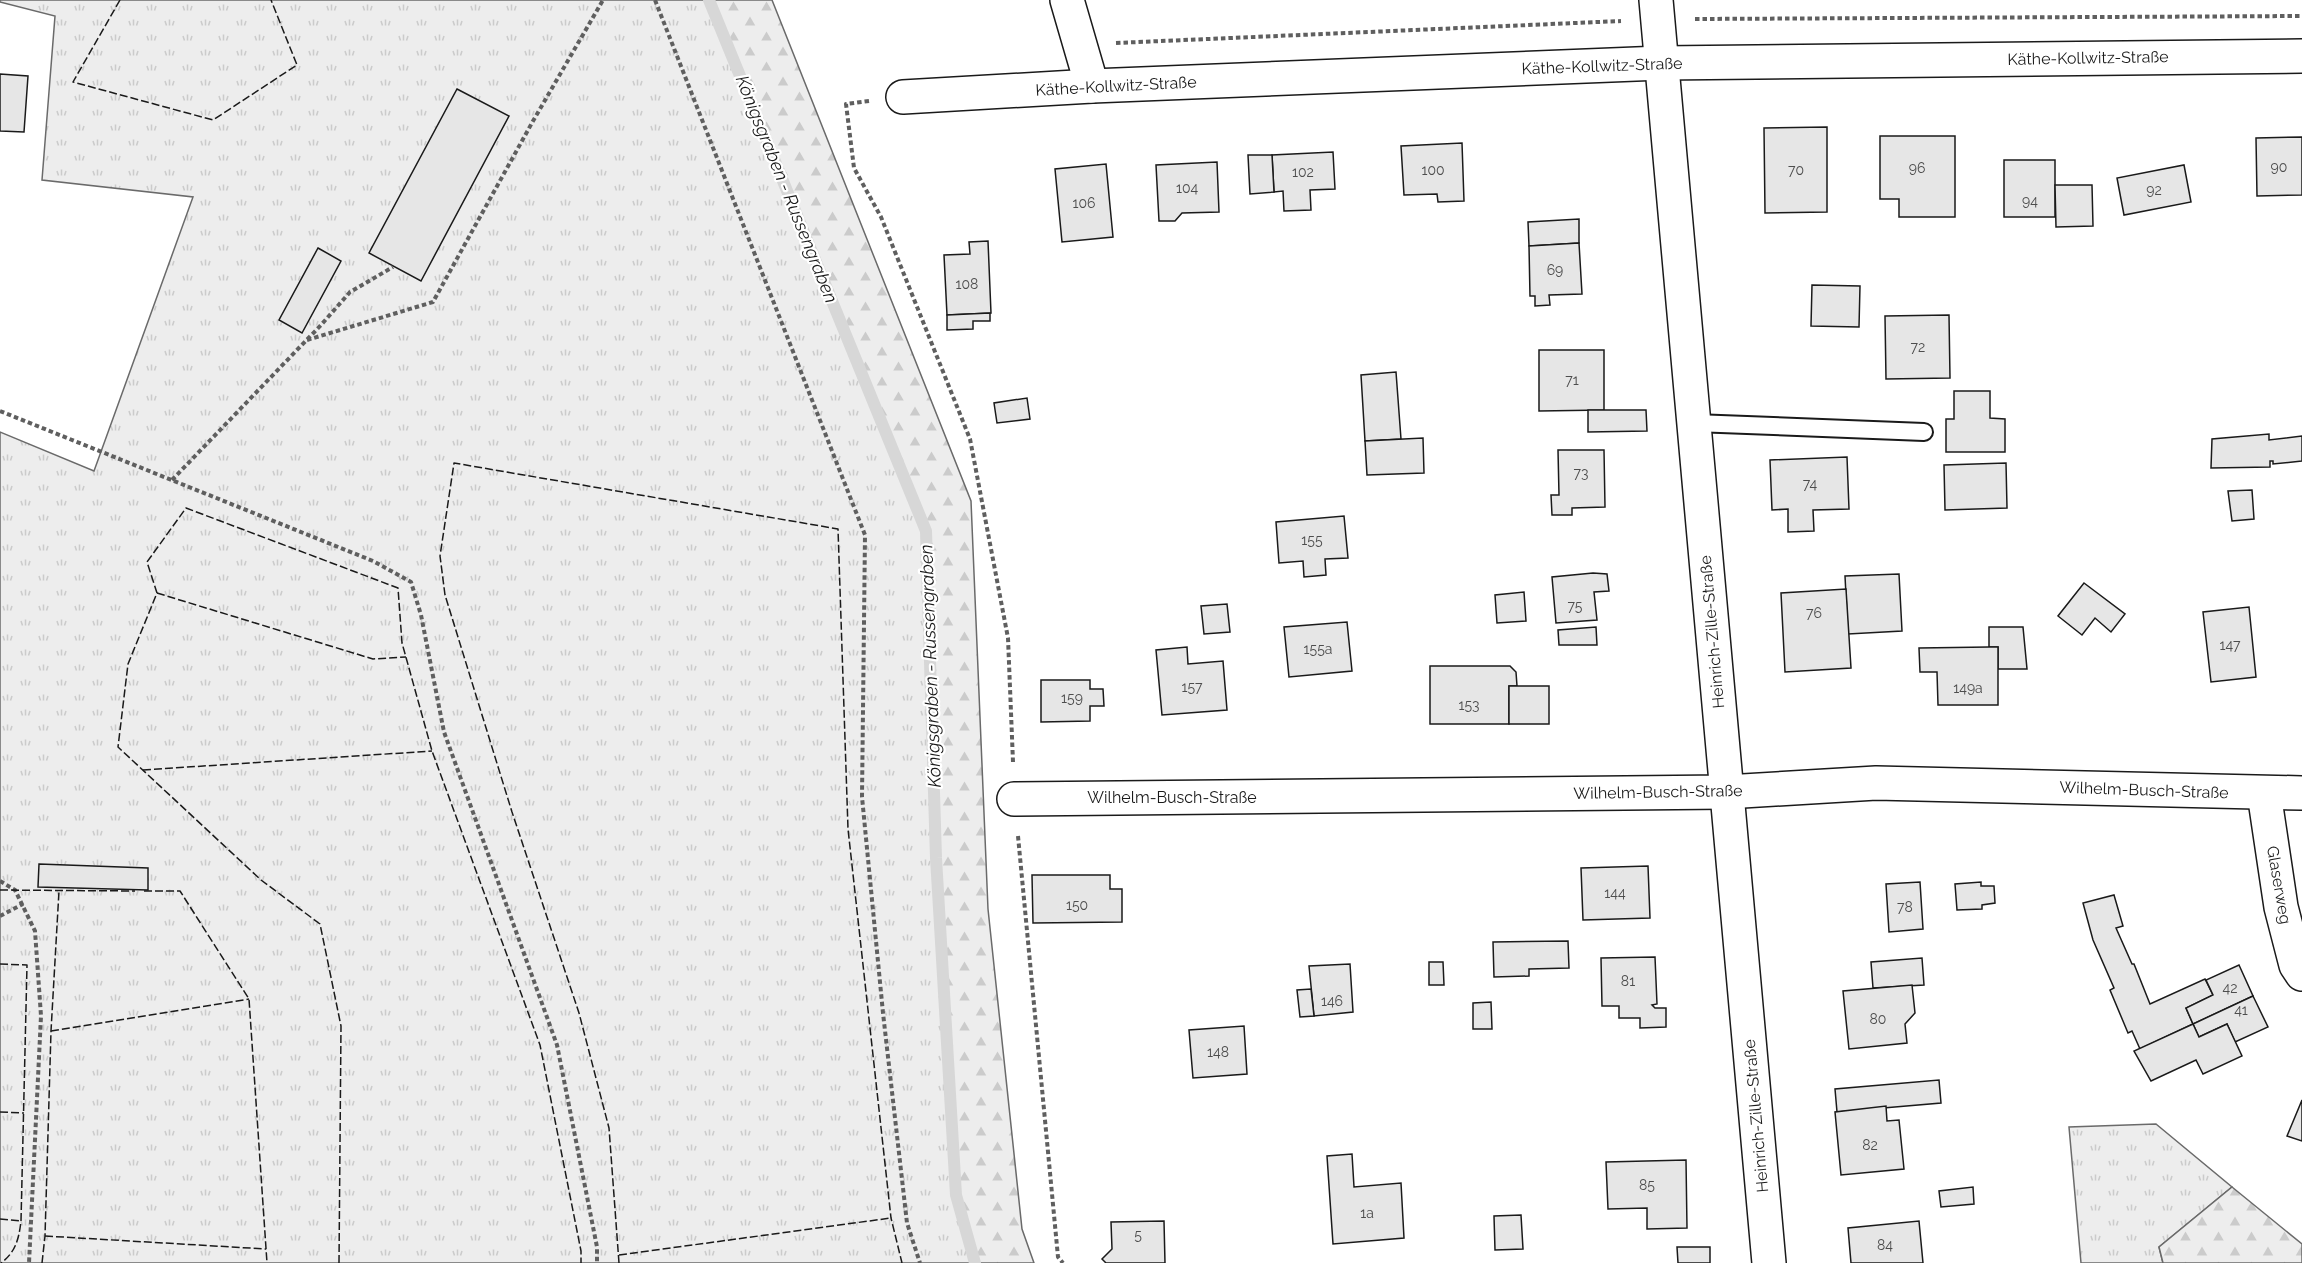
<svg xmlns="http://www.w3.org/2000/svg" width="2302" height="1263" font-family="Raleway,sans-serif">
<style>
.grass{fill:url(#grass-tufts);stroke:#6a6a6a;stroke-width:1.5}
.forest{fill:url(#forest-firs);stroke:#6a6a6a;stroke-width:1.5}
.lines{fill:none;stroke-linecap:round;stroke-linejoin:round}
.stream{stroke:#d7d7d7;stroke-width:12}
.building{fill:#e6e6e6;stroke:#1a1a1a;stroke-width:1.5}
.lane-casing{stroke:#1a1a1a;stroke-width:20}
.street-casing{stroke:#1a1a1a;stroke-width:36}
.path{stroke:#5f5f5f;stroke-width:4;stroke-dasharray:4.5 3;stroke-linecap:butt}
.lane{stroke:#fff;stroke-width:16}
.street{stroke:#fff;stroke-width:33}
.fence{stroke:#1a1a1a;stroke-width:1.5;stroke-dasharray:8 3;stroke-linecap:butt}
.labels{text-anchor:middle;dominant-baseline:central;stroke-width:4.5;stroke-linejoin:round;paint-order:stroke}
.number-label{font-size:14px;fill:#4d4d4d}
.street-label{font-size:16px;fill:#1a1a1a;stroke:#fff}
.water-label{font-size:18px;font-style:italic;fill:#1a1a1a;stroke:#fff}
</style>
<defs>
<pattern id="grass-tufts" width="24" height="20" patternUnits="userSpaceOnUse" patternTransform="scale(1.5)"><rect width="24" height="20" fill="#ededed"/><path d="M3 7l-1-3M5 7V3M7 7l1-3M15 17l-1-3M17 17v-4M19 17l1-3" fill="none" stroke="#cbcbcb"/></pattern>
<pattern id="forest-firs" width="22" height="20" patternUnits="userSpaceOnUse" patternTransform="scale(1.5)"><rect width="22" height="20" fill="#ededed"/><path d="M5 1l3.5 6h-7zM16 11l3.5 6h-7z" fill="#cbcbcb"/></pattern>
</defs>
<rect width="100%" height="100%" fill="#fff"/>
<g class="grass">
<path d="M0 0H709L926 531 956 1195 975 1263H0V432L94 471 193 197 42 180 55 16 0 2Z"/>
<path d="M2156 1124 2232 1187 2159 1247 2163 1263H2081L2069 1127Z"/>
</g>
<g class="forest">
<path d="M709 0H772L971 501 988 909 1022 1229 1034 1263H975L956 1195 936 858 926 531Z"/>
<path d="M2232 1187 2302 1244V1263H2163L2159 1247Z"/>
</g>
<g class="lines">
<path class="stream" d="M709 0 926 531 936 858 956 1195 975 1263"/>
</g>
<g class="building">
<path d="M0 74 28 76 24 132 0 131Z"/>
<path d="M457 89 509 116 421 281 369 253Z"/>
<path d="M1827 127V212L1765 213 1764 128Z"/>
<path d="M1880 136H1955V217H1899V199H1880Z"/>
<path d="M2302 137V195L2257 196 2256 138Z"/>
<path d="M1462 143 1464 201 1438 202 1437 194 1404 195 1401 146Z"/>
<path d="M1333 152 1335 189 1310 190 1311 210 1284 211 1283 191 1274 192 1272 155Z"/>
<path d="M1248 155H1272L1274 192 1250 194Z"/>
<rect x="2004" y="160" width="51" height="57"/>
<path d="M1217 162 1219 212 1182 213 1175 221H1159L1156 165Z"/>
<path d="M1106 164 1113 237 1062 242 1055 169Z"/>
<path d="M2184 165 2191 202 2124 215 2117 178Z"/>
<path d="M2055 185H2092L2093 226 2056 227Z"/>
<path d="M1579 219V243L1529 246 1528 222Z"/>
<path d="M988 241 991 313 947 315 944 255 970 254 969 242Z"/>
<path d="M1579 243 1582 294 1549 295 1550 305 1535 306V296H1530L1529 246Z"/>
<path d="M318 248 341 261 302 333 279 320Z"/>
<path d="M1812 285 1860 286 1859 327 1811 326Z"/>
<path d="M990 313V321H973V329L947 330V315Z"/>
<path d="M1949 315 1950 378 1886 379 1885 316Z"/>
<path d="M1539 350H1604V410L1539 411Z"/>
<path d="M1396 372 1401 439 1365 441 1361 375Z"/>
<path d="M1954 391H1990V418L2005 419V452H1946V419H1954Z"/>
<path d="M1027 398 1030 419 997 423 994 403Z"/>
<path d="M1588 410H1646L1647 431 1588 432Z"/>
<path d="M2269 434V440L2302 436V461L2273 464V461H2270V467L2211 468 2212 439Z"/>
<path d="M1423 438 1424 473 1367 475 1365 441Z"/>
<path d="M1558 450H1604L1605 507 1572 508V515H1552L1551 495H1559Z"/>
<path d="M1847 457 1849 509 1813 510 1814 531 1788 532V509L1772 510 1770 460Z"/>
<path d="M2006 463 2007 508 1945 510 1944 465Z"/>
<path d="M2252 490 2254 519 2232 521 2228 491Z"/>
<path d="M1344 516 1348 558 1325 559 1326 575 1304 577 1303 561 1279 563 1276 522Z"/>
<path d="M1593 573 1607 574 1609 591 1594 592 1597 620 1556 623 1552 577Z"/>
<path d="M1899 574 1902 631 1848 634 1845 576Z"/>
<path d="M2084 583 2125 614 2111 632 2095 618 2082 635 2058 616Z"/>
<path d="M1846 589 1851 668 1785 672 1781 593Z"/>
<path d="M1524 592 1526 621 1497 623 1495 595Z"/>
<path d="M1227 604 1230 632 1204 634 1201 606Z"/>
<path d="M2249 607 2256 677 2211 682 2203 612Z"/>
<path d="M1347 622 1352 671 1289 677 1284 627Z"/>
<path d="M1596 627 1597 645H1559L1558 630Z"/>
<path d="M1989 627H2023L2027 669H1998V647H1989Z"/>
<path d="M1187 647 1188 664 1223 661 1227 710 1162 715 1156 650Z"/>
<path d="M1989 647H1998V705H1938L1937 672H1920L1919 648Z"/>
<path d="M1430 666H1510L1516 672 1517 686H1509V724H1430Z"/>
<path d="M1041 680H1090V689H1103L1104 706H1090V721L1041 722Z"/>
<rect x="1509" y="686" width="40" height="38"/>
<path d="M39 864 148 868V890L38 887Z"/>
<path d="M1648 866 1650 918 1583 920 1581 868Z"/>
<path d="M1032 875H1110V889H1122V922L1033 923Z"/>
<path d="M1920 882 1923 929 1889 932 1886 884Z"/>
<path d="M1981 882V886H1994L1995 903 1982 905V909L1957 910 1955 884Z"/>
<path d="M2114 895 2123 926 2116 928 2132 964H2134L2150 1004 2205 979 2213 995 2186 1008 2193 1024 2140 1049 2132 1031 2128 1033 2110 990 2114 988 2093 940 2083 903Z"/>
<path d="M1568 941 1569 968 1529 969V976L1494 977 1493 942Z"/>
<path d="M1655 957 1657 1004 1652 1005 1655 1008H1666V1027L1640 1028V1018H1619V1006H1602L1601 958Z"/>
<path d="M1922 958 1924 985 1873 988 1871 962Z"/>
<path d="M1429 962H1443L1444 985H1429Z"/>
<path d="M1350 964 1353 1012 1314 1016 1309 966Z"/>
<path d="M2239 965 2253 996 2193 1024 2186 1008 2213 995 2206 980Z"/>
<path d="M1912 985 1915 1013 1905 1024 1907 1043 1849 1049 1843 991Z"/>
<path d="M1311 989 1314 1016 1300 1017 1297 990Z"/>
<path d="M2253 996 2268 1027 2235 1042 2227 1024 2199 1037 2193 1024Z"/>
<path d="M1491 1002 1492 1029H1473V1003Z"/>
<path d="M2193 1024 2199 1037 2227 1024 2242 1056 2203 1074 2196 1060 2151 1081 2134 1051Z"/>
<path d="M1244 1026 1247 1074 1193 1078 1189 1030Z"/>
<path d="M1939 1080 1941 1103 1837 1112 1835 1089Z"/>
<path d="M2302 1100V1141L2287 1136Z"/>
<path d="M1886 1106 1887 1121 1899 1120 1904 1169 1841 1175 1835 1112Z"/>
<path d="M1352 1154 1354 1187 1401 1183 1404 1238 1333 1244 1327 1156Z"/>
<path d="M1686 1160 1687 1228 1647 1229V1208L1608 1209 1606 1162Z"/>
<path d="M1973 1187 1974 1204 1941 1207 1939 1191Z"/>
<path d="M1521 1215 1523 1249 1495 1250 1494 1216Z"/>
<path d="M1164 1221 1165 1263H1106L1102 1259 1112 1249 1111 1222Z"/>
<path d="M1919 1221 1923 1263H1851L1848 1228Z"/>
<path d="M1677 1247H1710V1263H1678Z"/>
</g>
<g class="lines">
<g class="lane-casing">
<path id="lane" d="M1694 423 1924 432"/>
</g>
<g class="street-casing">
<g id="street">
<path d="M1067 0 1092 86"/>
<path d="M1656 0 1769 1263"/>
<path d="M903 97 1092 86 1661 63 2302 56"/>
<path d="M2264 793 2281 907 2296 965 2302 974"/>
<path d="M1014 799 1726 792 1876 783 2302 793"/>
</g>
</g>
<g class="path">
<path d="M655 0 865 535 862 797 883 1013 907 1223 920 1263"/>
<path d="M1695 19 2302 16"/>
<path d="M1116 43 1621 21"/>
<path d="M869 101 846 104 854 168 881 217 970 439 1008 638 1013 762"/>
<path d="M307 340 433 302 533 121 603 0"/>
<path d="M0 411 373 561 411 582 421 615 444 732 557 1045 597 1247V1263"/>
<path d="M172 480 321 325 350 292 393 267"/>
<path d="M1018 836 1058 1257 1063 1263"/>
<path d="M0 881 15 890 35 931 41 1016 29 1263"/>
<path d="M0 916 23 904"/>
</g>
<use href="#lane" class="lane"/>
<use href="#street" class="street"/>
<g class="fence">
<path d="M120 0 73 82 213 120 297 65 271 0"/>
<path d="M157 593 373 659 406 657"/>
<path d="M143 770 432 751"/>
<path d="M0 890 135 891"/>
<path d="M144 891H180L249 999 267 1263"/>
<path d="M0 964 27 965 21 1221C19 1238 16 1252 1 1263"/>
<path d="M51 1031 249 999"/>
<path d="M0 1112 24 1113"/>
<path d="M0 1219 21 1221"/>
<path d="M45 1236 266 1249"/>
<path d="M619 1255 891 1218"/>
<path d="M42 1263 45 1236 51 1031 59 891"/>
<path d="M339 1263 341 1026 320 924 261 880 118 747 128 664 157 593 147 562 186 508 398 588 402 643 432 751 540 1045 581 1251V1263"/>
<path d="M619 1263 609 1128 579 1013 512 812 445 595 440 556 454 463 838 529 848 829 891 1218 902 1263"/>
</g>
</g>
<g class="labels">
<g class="number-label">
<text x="2279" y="167">90</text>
<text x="1917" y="168">96</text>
<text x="1433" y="170">100</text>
<text x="1796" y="170">70</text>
<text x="1303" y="172">102</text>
<text x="1187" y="188">104</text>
<text x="2154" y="190">92</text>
<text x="2030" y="201">94</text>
<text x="1084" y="203">106</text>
<text x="1555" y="270">69</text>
<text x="967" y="284">108</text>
<text x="1918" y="347">72</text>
<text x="1572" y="380">71</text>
<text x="1581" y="473">73</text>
<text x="1810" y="484">74</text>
<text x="1312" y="540">155</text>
<text x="1575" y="606">75</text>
<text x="1814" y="613">76</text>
<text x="2230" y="645">147</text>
<text x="1318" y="649">155a</text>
<text x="1192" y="687">157</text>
<text x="1968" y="688">149a</text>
<text x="1072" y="698">159</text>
<text x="1469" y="705">153</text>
<text x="1615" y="893">144</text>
<text x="1077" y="905">150</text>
<text x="1905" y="907">78</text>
<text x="1628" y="981">81</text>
<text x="2230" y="988">42</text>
<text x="1332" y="1001">146</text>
<text x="2241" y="1010">41</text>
<text x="1878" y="1019">80</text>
<text x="1218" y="1052">148</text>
<text x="1870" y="1145">82</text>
<text x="1647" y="1185">85</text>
<text x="1367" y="1213">1a</text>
<text x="1138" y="1235">5</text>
<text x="1885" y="1245">84</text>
</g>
<g class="street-label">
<text transform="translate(2088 58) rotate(-1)">Käthe-Kollwitz-Straße</text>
<text transform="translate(1602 66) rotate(-2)">Käthe-Kollwitz-Straße</text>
<text transform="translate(1116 86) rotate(-3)">Käthe-Kollwitz-Straße</text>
<text transform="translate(1712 632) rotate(-95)">Heinrich-Zille-Straße</text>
<text transform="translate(2144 790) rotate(2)">Wilhelm-Busch-Straße</text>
<text transform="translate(1658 792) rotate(-1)">Wilhelm-Busch-Straße</text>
<text x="1172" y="797">Wilhelm-Busch-Straße</text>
<text transform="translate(2279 885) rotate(80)">Glaserweg</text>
<text transform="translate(1756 1116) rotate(-95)">Heinrich-Zille-Straße</text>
</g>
<g class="water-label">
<text transform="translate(787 189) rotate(68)">Königsgraben - Russengraben</text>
<text transform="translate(930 666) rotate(-92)">Königsgraben - Russengraben</text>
</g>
</g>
</svg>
